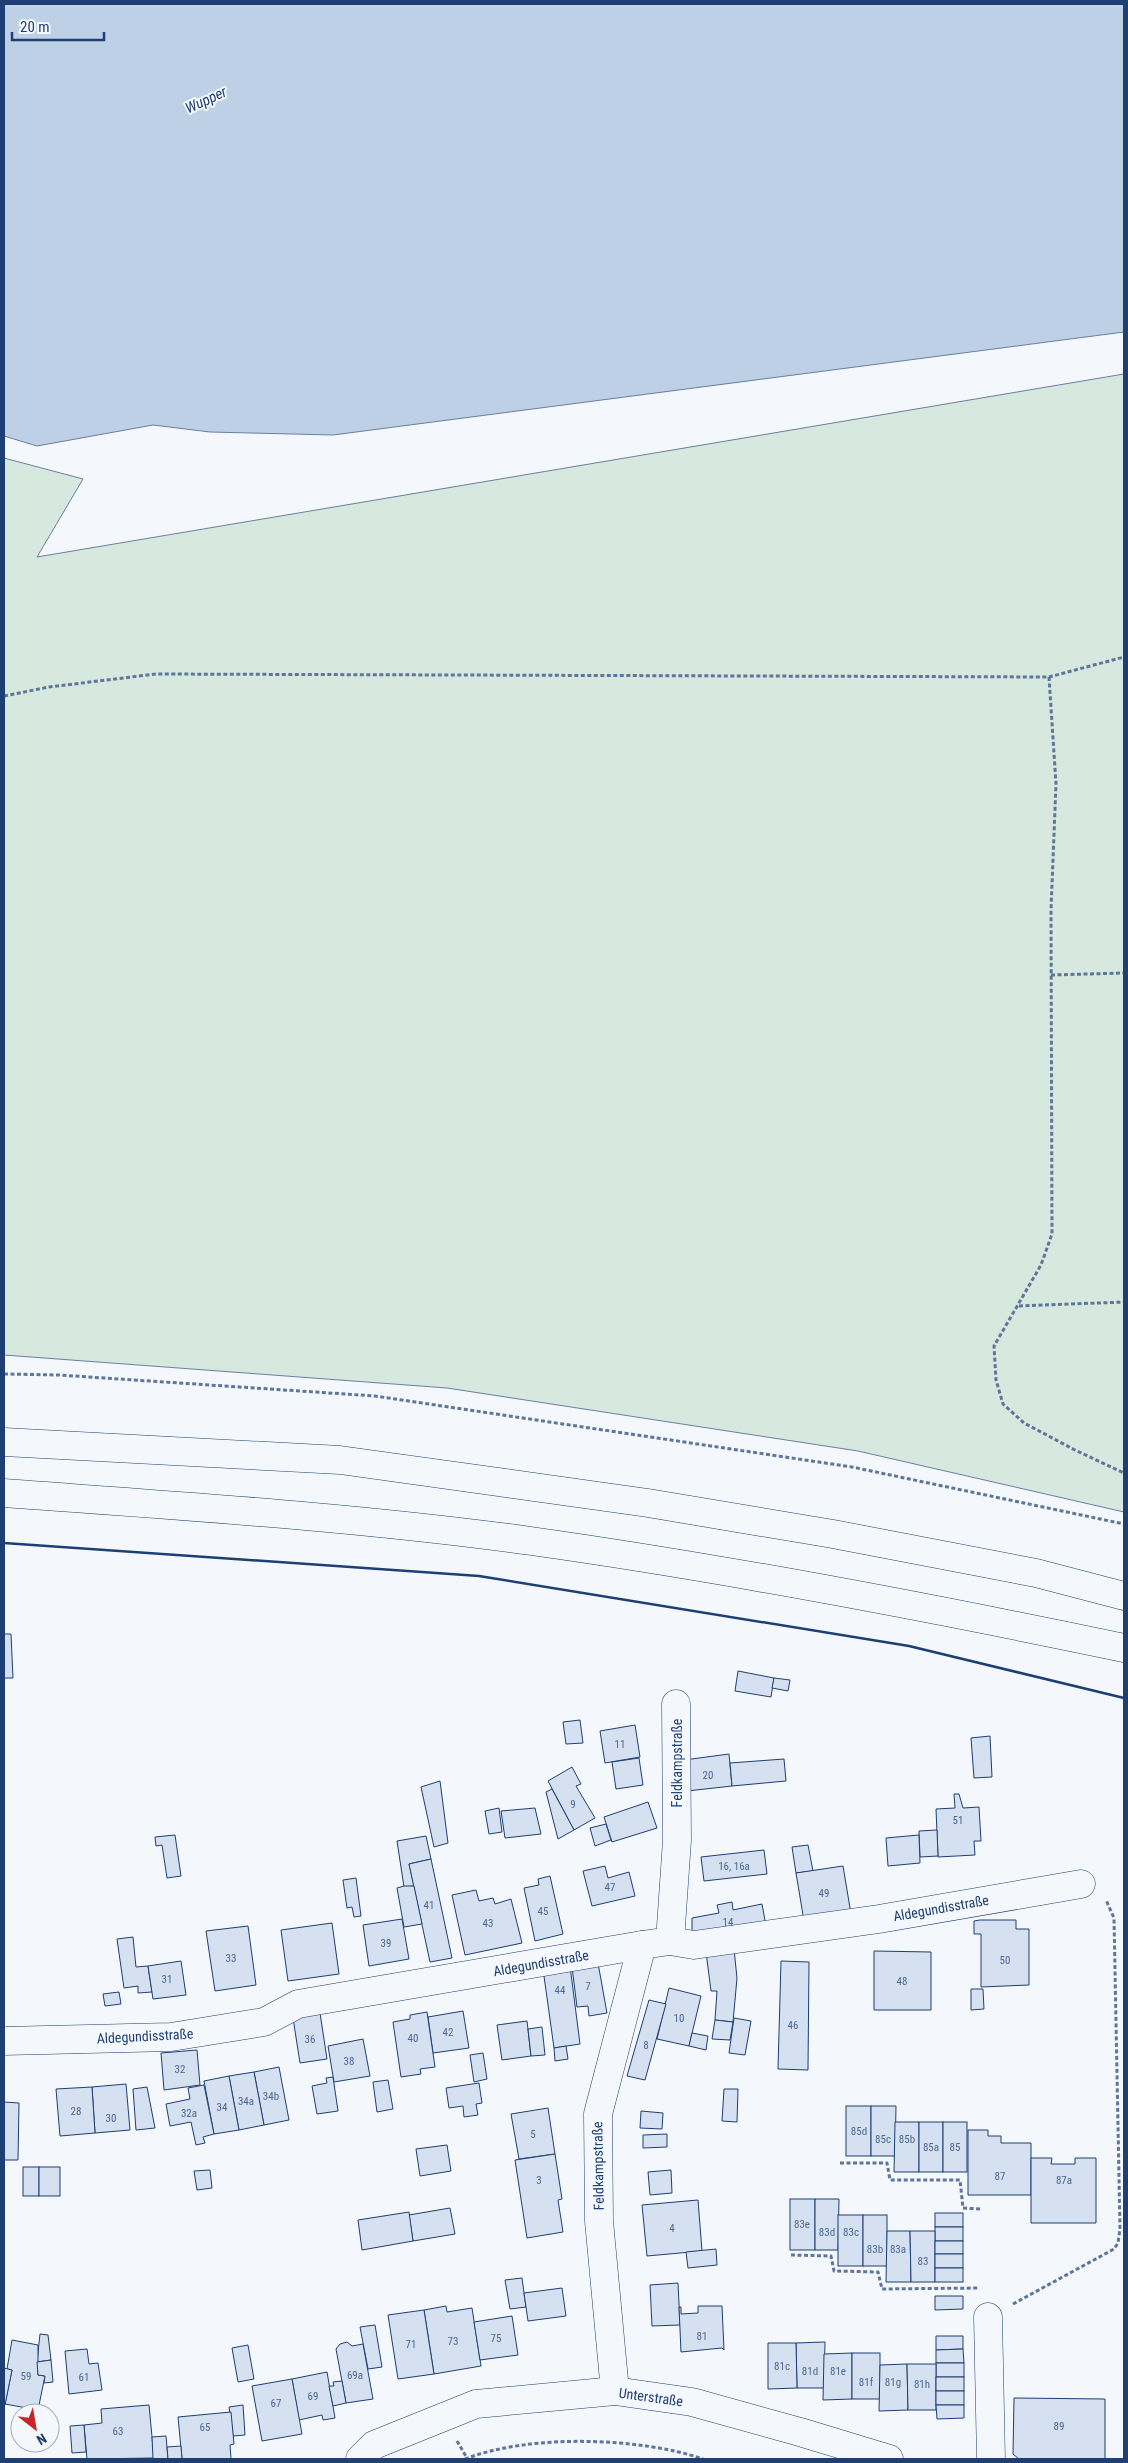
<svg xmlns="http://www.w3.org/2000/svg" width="1128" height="2463" font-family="'Roboto Condensed',sans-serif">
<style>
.green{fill:#d7e8df;stroke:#687fa3}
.water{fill:#bed0e5;stroke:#687fa3}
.building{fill:#d5e0f0;stroke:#1d3f73}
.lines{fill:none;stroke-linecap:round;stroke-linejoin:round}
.minor-casing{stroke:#1d3f73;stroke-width:29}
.motorway-casing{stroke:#1d3f73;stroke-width:29}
.path{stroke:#5e769c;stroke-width:3;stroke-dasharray:4 2.5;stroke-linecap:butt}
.minor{stroke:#f4f7fb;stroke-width:28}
.motorway{stroke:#f4f7fb;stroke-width:28}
.wall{stroke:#1d3f73;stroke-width:2.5}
.labels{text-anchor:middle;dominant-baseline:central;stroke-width:4;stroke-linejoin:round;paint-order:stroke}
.number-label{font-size:11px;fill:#4b6792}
.street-label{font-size:14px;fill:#1d3f73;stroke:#f4f7fb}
.water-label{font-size:15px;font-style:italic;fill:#1d3f73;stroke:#f4f7fb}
</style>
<rect width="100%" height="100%" fill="#f4f7fb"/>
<path class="green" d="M1124 374V1512L858 1451 447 1388 4 1355V458L83 479 37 557Z"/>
<path class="water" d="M4 4H1124V332L333 435 210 432 153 425 37 446 4 436Z"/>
<g class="building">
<path d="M4 1634H11L13 1678H4Z"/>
<path d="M738 1671 774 1678 771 1697 735 1691Z"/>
<path d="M774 1678 790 1680 788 1691 772 1688Z"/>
<path d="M580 1720 583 1743 566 1744 563 1722Z"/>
<path d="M635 1725 640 1757 605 1763 600 1731Z"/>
<path d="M990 1736 992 1777 974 1778 971 1738Z"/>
<path d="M729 1754 732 1786 687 1791 684 1760Z"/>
<path d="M639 1758 643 1785 616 1789 612 1762Z"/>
<path d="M784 1759 786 1781 732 1786 730 1763Z"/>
<path d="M572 1767 581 1784 576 1786 595 1818 574 1830 548 1781Z"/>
<path d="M440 1781 448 1843 434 1847 421 1787Z"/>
<path d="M552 1789 574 1830 558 1839 546 1792Z"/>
<path d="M954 1794H959L963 1808 979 1807 981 1841H974L975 1855 938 1857 936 1809 955 1808Z"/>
<path d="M648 1802 657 1828 612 1842 604 1817Z"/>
<path d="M499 1808 502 1832 489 1834 485 1811Z"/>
<path d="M535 1808 541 1834 505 1838 501 1811Z"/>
<path d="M606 1824 611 1840 595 1846 590 1828Z"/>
<path d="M937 1830 938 1856 920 1857 919 1831Z"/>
<path d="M175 1835 181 1876 167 1878 162 1845 156 1846 155 1837Z"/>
<path d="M919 1835 920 1863 888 1866 886 1838Z"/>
<path d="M426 1836 431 1859 409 1864 414 1886 404 1887 397 1841Z"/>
<path d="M808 1845 813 1871 796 1873 792 1847Z"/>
<path d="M764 1850 767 1874 704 1881 701 1857Z"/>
<path d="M431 1859 452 1958 430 1962 409 1864Z"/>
<path d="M605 1866 608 1878 629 1872 635 1896 592 1906 583 1871Z"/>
<path d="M843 1866 851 1914 804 1921 796 1873Z"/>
<path d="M550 1876 563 1934 535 1941 524 1888 539 1885 538 1879Z"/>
<path d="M356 1878 361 1916 354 1917 352 1907 347 1908 343 1880Z"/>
<path d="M404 1886H414L422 1924 404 1927 397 1888Z"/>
<path d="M476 1890 479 1901 493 1898 495 1904 511 1899 522 1943 465 1955 452 1895Z"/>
<path d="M732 1902 733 1910 762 1904 766 1926 692 1940V1918L719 1913 717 1905Z"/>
<path d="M402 1919 409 1959 369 1966 363 1925Z"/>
<path d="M980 1920H1016V1929H1029V1985L981 1987V1934H974V1921Z"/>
<path d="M332 1923 339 1974 288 1981 281 1930Z"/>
<path d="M248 1926 256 1985 215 1991 206 1931Z"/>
<path d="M133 1937 136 1967 148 1966 152 1992 138 1993V1986L124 1988 117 1939Z"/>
<path d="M734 1949 737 1978 733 2022 715 2020 717 1991H711L706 1952Z"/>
<path d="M874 1951 931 1952V2010H874Z"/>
<path d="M181 1961 186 1995 153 1999 148 1966Z"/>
<path d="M781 1961 809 1962 808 2070 778 2069Z"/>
<path d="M598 1963 607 2013 589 2016 588 2006 577 2007 572 1967Z"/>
<path d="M570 1966 580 2044 554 2048 543 1969Z"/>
<path d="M669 1988 701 1996 689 2046 657 2039Z"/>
<path d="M971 1989H983L984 2009 971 2010Z"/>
<path d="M119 1992 121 2004 105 2006 103 1994Z"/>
<path d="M649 2000 666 2004 645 2080 627 2076Z"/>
<path d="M463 2011 469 2048 433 2053 428 2017Z"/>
<path d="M427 2012 435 2067 420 2069 421 2074 401 2077 393 2022 410 2019V2015Z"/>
<path d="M320 2013 327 2059 300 2063 293 2018Z"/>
<path d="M734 2018 751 2021 745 2055 729 2053Z"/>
<path d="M715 2020 733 2022 730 2040 712 2039Z"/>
<path d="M527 2021 531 2056 502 2060 497 2025Z"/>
<path d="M542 2027 545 2055 531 2056 528 2029Z"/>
<path d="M692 2033 708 2036 706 2050 689 2046Z"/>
<path d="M363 2039 370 2076 334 2082 328 2046Z"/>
<path d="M566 2046 568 2059 555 2061 554 2048Z"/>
<path d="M197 2050 200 2085 164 2090 161 2053Z"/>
<path d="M483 2053 487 2079 474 2082 470 2055Z"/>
<path d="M279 2067 289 2120 264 2125 254 2072Z"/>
<path d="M254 2072 264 2125 239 2130 229 2076Z"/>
<path d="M229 2076 239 2130 214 2134 204 2081Z"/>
<path d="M333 2077 338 2111 317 2114 312 2086 327 2083 326 2078Z"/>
<path d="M388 2080 393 2109 377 2112 373 2082Z"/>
<path d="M479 2083 482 2103 476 2104 478 2115 464 2117 463 2106 449 2108 446 2088Z"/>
<path d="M126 2084 130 2130 95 2133 92 2087Z"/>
<path d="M204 2085 214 2134 203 2137 205 2143 196 2145 191 2122 170 2126 166 2104 190 2099 188 2088Z"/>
<path d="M92 2087 95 2133 60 2136 56 2089Z"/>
<path d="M147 2087 155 2128 136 2130 133 2089Z"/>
<path d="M724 2089H738L737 2122 722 2121Z"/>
<path d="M4 2102 19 2103 18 2160H4Z"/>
<rect x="846" y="2106" width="25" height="50"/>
<path d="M871 2106H896L895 2156H871Z"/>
<path d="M548 2108 555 2154 519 2159 511 2114Z"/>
<path d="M641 2111 663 2113 662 2129 640 2128Z"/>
<path d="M895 2122H919V2172H894Z"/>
<rect x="919" y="2122" width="24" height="50"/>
<rect x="943" y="2122" width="24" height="50"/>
<path d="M968 2130H988V2136H1001V2143H1031V2195H968Z"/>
<path d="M667 2134V2147L643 2148V2135Z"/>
<path d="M447 2145 451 2171 420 2176 416 2149Z"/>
<path d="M555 2154 562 2199 558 2200 563 2232 527 2238 515 2160Z"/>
<path d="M1031 2158H1052L1051 2164H1075V2158H1096V2223H1031Z"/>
<rect x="23" y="2167" width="16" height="29"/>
<rect x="39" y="2167" width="21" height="29"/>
<path d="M210 2170 212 2188 197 2190 194 2171Z"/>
<path d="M671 2170 672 2193 650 2195 648 2172Z"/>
<rect x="790" y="2199" width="25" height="51"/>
<path d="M815 2199H839L838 2250H815Z"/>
<path d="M698 2200 702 2251 647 2256 642 2205Z"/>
<path d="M450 2208 455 2234 413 2241 409 2215Z"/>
<path d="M409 2212 413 2241 362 2250 358 2220Z"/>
<rect x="935" y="2213" width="28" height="14"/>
<rect x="838" y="2215" width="25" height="51"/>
<rect x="863" y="2215" width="24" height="51"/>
<rect x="935" y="2227" width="28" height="14"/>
<path d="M887 2231H910L911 2282H886Z"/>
<path d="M910 2231H935V2282H911Z"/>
<rect x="935" y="2241" width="28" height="13"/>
<path d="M716 2249 717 2265 688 2268 686 2252Z"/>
<rect x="935" y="2254" width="28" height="14"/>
<rect x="935" y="2268" width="28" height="14"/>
<path d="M522 2278 526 2307 510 2309 505 2280Z"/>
<path d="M678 2283 680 2325 652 2326 650 2285Z"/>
<path d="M562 2288 566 2316 528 2321 524 2293Z"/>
<path d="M935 2296H963V2309L935 2310Z"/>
<path d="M446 2306 447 2312 472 2308 481 2366 434 2374 424 2310Z"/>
<path d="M698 2306H722L724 2350 722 2348 681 2352 679 2307H681V2314L698 2313Z"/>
<path d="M424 2310 434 2374 398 2379 388 2315Z"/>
<path d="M512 2316 518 2355 480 2360 474 2322Z"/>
<path d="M375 2325 382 2367 368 2369 360 2327Z"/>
<path d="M40 2334 48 2335 51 2360 37 2362Z"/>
<path d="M936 2336H963V2349L936 2350Z"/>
<path d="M12 2340 38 2345V2375L45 2376 38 2410 5 2404 12 2370 7 2369Z"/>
<path d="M347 2342 352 2346 363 2344 373 2399 346 2403 336 2349 340 2344Z"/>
<path d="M825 2342 824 2388H797L796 2343Z"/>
<path d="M768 2343H796L797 2388 768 2389Z"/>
<path d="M248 2345 254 2379 238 2382 232 2348Z"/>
<path d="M87 2349 89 2364 98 2363 102 2390 69 2394 65 2351Z"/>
<path d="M963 2349 964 2363H936V2350Z"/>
<path d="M852 2353V2399L823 2400 824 2354Z"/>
<rect x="852" y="2353" width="28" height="46"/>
<path d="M51 2360 53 2382 44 2383 45 2376 38 2375 37 2362Z"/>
<rect x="936" y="2363" width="28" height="14"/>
<path d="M907 2364 908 2410 879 2411 880 2365Z"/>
<path d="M907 2364H936V2410H908Z"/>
<path d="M4 2368 12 2370 5 2405 4 2404Z"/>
<path d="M327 2372 335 2418 323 2420 322 2415 299 2420 292 2379Z"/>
<rect x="936" y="2377" width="28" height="14"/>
<path d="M292 2379 302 2434 262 2441 252 2386Z"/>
<path d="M342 2381 346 2403 333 2406 329 2386H334L333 2382Z"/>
<rect x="936" y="2391" width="28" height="14"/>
<path d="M1014 2398 1105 2399V2459H1019L1013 2454Z"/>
<path d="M149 2405 154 2458 87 2459 84 2425 102 2423 101 2409Z"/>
<path d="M243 2405 245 2435 233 2436 229 2407Z"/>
<path d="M936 2405H964V2418L937 2419Z"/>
<path d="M231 2412 234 2444 230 2445 231 2459H182L178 2417Z"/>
<path d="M84 2425 86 2452 72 2453 70 2426Z"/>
<path d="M166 2436 168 2459H153L152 2437Z"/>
<path d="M181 2446 182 2459H168L167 2447Z"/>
</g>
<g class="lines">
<g class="minor-casing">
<g id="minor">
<path d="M670 1941 677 1840 676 1704"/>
<path d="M4 2041 171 2037 264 2022 298 2004 642 1945 670 1941 694 1945 879 1919 1081 1884"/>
<path d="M988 2317 991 2459"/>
<path d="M615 2391 599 2221 598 2114 642 1945"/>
<path d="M360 2459 374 2445 476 2404 615 2391 692 2402 800 2432 889 2459"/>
</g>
</g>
<g class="motorway-casing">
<g id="motorway">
<path d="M4 1442 340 1460 648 1503 833 1534 1036 1573 1124 1596"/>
<path d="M4 1493C180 1506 356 1517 531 1541 730 1569 928 1607 1124 1648"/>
</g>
</g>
<g class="path">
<path d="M1049 677 1056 784 1051 910 1052 1234 1041 1265 994 1346 996 1380 1003 1404 1024 1423 1075 1450 1124 1473"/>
<path d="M4 696 49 687 156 674 1049 677 1124 657"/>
<path d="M1051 975 1124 973"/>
<path d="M1019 1306 1124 1302"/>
<path d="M4 1374 59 1375 375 1396 852 1467 1124 1524"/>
<path d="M840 2163H887L890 2180H960L963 2208 980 2209"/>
<path d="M791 2255 831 2256 834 2271 878 2272 882 2289 979 2288"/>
<path d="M1013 2304 1114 2249 1118 2243 1120 2229 1114 1918 1106 1900"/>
<path d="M457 2441 467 2458"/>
<path d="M465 2459C529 2434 639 2437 703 2459"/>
</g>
<use href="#minor" class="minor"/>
<use href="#motorway" class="motorway"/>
<path class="wall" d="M4 1543 479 1576 909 1646 1124 1698"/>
</g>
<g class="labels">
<g class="number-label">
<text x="620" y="1744">11</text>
<text x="708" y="1775">20</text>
<text x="573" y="1804">9</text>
<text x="958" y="1820">51</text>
<text x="734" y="1866">16, 16a</text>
<text x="610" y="1887">47</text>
<text x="824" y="1893">49</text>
<text x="429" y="1905">41</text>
<text x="543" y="1911">45</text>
<text x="728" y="1922">14</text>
<text x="488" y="1923">43</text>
<text x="386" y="1943">39</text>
<text x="231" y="1958">33</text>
<text x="1005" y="1960">50</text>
<text x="167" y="1979">31</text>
<text x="902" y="1981">48</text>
<text x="588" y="1986">7</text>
<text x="560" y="1990">44</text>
<text x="679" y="2018">10</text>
<text x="793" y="2025">46</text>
<text x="448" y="2032">42</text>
<text x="413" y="2038">40</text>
<text x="310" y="2039">36</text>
<text x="646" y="2045">8</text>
<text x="349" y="2061">38</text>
<text x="180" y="2069">32</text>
<text x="271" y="2096">34b</text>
<text x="246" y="2101">34a</text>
<text x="222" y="2107">34</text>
<text x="76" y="2111">28</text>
<text x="189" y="2113">32a</text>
<text x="111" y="2118">30</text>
<text x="859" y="2131">85d</text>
<text x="533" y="2134">5</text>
<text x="883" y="2139">85c</text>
<text x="907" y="2139">85b</text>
<text x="931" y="2147">85a</text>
<text x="955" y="2147">85</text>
<text x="1000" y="2176">87</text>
<text x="539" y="2180">3</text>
<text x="1064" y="2180">87a</text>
<text x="802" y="2224">83e</text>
<text x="672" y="2228">4</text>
<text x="827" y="2232">83d</text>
<text x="851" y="2232">83c</text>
<text x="875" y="2249">83b</text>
<text x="898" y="2249">83a</text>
<text x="923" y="2261">83</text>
<text x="702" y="2336">81</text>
<text x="496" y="2338">75</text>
<text x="453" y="2341">73</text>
<text x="411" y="2344">71</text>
<text x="782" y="2366">81c</text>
<text x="810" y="2371">81d</text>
<text x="838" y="2371">81e</text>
<text x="355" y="2375">69a</text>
<text x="26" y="2376">59</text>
<text x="84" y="2377">61</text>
<text x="866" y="2382">81f</text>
<text x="893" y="2382">81g</text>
<text x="922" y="2384">81h</text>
<text x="313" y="2396">69</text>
<text x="276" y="2403">67</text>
<text x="1059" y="2426">89</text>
<text x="205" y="2427">65</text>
<text x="118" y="2431">63</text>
</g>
<g class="street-label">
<text transform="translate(677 1763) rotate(-90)">Feldkampstraße</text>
<text transform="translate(941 1908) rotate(-10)">Aldegundisstraße</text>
<text transform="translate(541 1963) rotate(-10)">Aldegundisstraße</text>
<text transform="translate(145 2036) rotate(-3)">Aldegundisstraße</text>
<text transform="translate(598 2166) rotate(-91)">Feldkampstraße</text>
<text transform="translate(651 2397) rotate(8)">Unterstraße</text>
</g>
<g class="water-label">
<text transform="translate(206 100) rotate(-25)">Wupper</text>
</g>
</g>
<rect width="1128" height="2463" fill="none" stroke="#1d3f73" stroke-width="10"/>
<g transform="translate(35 2428) rotate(149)"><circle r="24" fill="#f4f7fb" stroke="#9eadc5"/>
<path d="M0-4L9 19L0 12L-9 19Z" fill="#c62828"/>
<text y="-8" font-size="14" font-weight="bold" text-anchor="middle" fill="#1d3f73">N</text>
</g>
<path d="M12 32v8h92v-8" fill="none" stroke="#1d3f73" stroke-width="2.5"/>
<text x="20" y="32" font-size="15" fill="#1d3f73" stroke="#f4f7fb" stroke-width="4" paint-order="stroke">20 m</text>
</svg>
